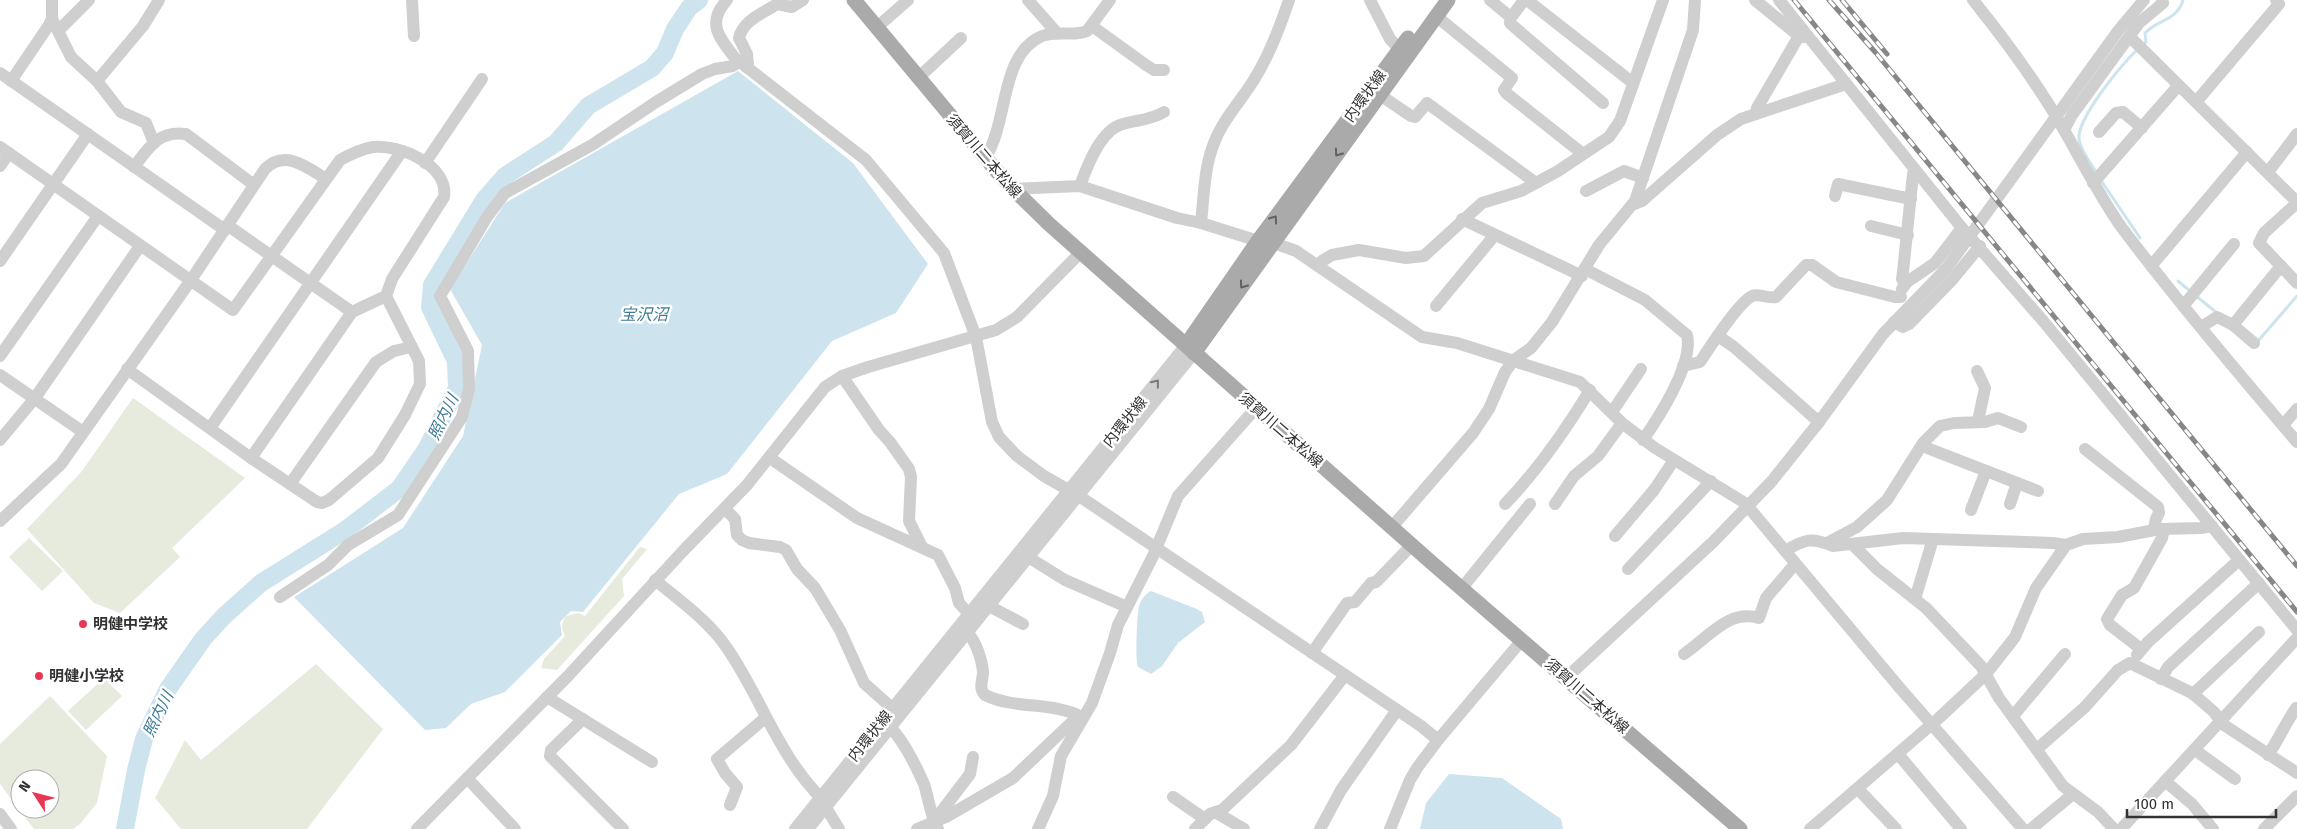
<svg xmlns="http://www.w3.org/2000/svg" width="2297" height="829" font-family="'Fira Sans','Noto Sans JP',sans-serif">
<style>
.green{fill:#e6ebde;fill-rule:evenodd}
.water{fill:#cde4ee}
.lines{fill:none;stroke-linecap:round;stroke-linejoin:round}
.stream{stroke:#cde4ee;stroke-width:3}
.river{stroke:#cde4ee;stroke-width:18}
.minor{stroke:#cfcfcf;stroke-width:12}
.major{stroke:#aaa;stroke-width:15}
.rail-casing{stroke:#878787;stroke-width:5}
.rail{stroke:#fff;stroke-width:3;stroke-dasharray:9;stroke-linecap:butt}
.oneway{stroke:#626262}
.oneway2{stroke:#797979}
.poi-dot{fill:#e73755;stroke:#fff;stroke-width:2}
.labels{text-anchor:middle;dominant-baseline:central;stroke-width:5;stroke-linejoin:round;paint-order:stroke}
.street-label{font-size:15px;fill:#323232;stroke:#fff}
.poi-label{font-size:15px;font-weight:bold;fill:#323232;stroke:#fff;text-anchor:start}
.water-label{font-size:16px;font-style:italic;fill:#3e7c96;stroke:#fff}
</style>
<rect width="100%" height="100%" fill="#fff"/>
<g class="green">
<path d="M133 398 245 478 172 548 180 557 120 613 94 603 27 529 82 471Z"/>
<path d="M29 538 63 571 42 591 9 557Z"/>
<path d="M640 547 647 549 622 579 624 596 557 670 541 668 544 659 565 636C561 628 561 624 566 616L579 613 585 616Z"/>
<path d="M316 664 383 729 307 829H181L155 798 185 740 201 760Z"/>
<path d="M104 678 122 696 86 730 68 711Z"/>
<path d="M50 696 107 756 97 803 80 824 73 829H34L0 784V744ZM20 779H50V809H20Z"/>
</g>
<g class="water">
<path d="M738 71 853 163 928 264 896 313 832 341 727 474 679 494 583 612 571 611 560 622 562 635 505 692 471 704 446 728 425 730 294 597 403 528 463 436 482 345 450 289 505 203Z"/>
<path d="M1151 591 1197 609 1202 612 1205 622 1178 643 1162 666 1151 674 1138 667C1135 662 1137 614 1139 606 1141 600 1145 594 1151 591Z"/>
<path d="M1449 774 1502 778 1561 819 1563 829H1420L1426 803Z"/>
</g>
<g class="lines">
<g class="stream">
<path d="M2143 45 2146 42 2145 33C2158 19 2177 21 2183 0"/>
<path d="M2097 173C2091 164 2080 150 2079 139 2077 118 2122 64 2138 49"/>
<path d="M2100 179 2140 238"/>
<path d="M2178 281 2190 291"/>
<path d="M2195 295 2217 313"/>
<path d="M2258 341 2297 296"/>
</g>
<path class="river" d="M125 829 136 770 144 739 168 689 203 639 224 616 261 583 344 531 399 489 427 448 457 388 456 361 430 307 432 285 484 200 505 176 556 143 588 106 652 68 665 53 675 29 689 8 699 0"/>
<g class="minor">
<path d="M412 0 414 36"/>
<path d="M727 0C706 23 719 37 735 58L866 160 944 253 976 337 992 422 999 437 1017 456 1044 476 1079 496 1421 726 1438 740"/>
<path d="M1028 0 1056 32"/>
<path d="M1370 0 1390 39 1400 50"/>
<path d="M1490 0 1508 15H1513L1524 0"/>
<path d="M1527 0 1633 83"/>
<path d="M1755 0 1799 36 1804 37"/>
<path d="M1779 0 1962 228 2044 322 2297 630"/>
<path d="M1973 0C2006 41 2038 84 2064 130 2083 163 2100 197 2122 228 2177 301 2237 372 2297 442"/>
<path d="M1511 15 1510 23 1512 25 1603 103"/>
<path d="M1436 16 1512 78 1504 90 1506 93 1583 154"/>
<path d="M52 19 71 57 97 81 121 112 146 123 154 143"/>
<path d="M1092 26 1146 65 1154 70H1164"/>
<path d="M876 28 908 0"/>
<path d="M58 31 89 0"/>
<path d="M2130 37 2297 202"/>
<path d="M746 67 748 64 747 54 739 38C743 20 764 13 777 4L792 7 803 0"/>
<path d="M0 73 225 230"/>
<path d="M918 78 961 38"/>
<path d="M11 81 49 25 52 19V0"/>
<path d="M97 81 143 26 159 0"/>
<path d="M1380 95 1411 116 1415 117 1427 103 1536 183"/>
<path d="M2196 102 2279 4 2276 0"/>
<path d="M1756 114 1757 108 1799 36"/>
<path d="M2064 130 2072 115 2139 23 2163 3 2162 0"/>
<path d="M2099 132 2116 113 2123 112 2142 128"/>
<path d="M0 147 233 310 340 160C351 154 361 149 373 147 399 144 449 165 444 197L392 279 386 296 419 361 420 384 405 415 378 458 329 500 322 503 317 502 251 458 127 369"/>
<path d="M985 158C1009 123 999 54 1042 36 1058 30 1074 37 1087 31L1110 0"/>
<path d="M425 163 482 79"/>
<path d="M0 166 9 153"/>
<path d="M134 167C149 147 159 130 186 134L254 185"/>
<path d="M2268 172 2297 134"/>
<path d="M2093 183 2178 86"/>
<path d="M1080 186C1087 166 1101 129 1123 124 1137 120 1151 120 1164 112"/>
<path d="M1011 189 1080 186 1177 218 1201 223 1252 239 1274 243 1296 251 1422 337 1457 343 1580 382 1622 423 1655 448 1745 503 1899 687 2023 829"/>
<path d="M1586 191 1624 171 1643 178"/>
<path d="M1835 196 1838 184 1911 199"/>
<path d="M2297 203 2264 233 2259 243 2297 283"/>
<path d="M1632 205 1642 201 1717 135 1741 119 1846 84"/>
<path d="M1462 219 1582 276"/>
<path d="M1201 223C1204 196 1204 168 1214 143 1223 119 1242 100 1255 78 1270 54 1280 27 1289 0"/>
<path d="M227 225 352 312 386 296"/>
<path d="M1871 226 1908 235"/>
<path d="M0 261 88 134"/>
<path d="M2152 265 2247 152"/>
<path d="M1318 266 1322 261 1332 255 1359 250 1406 258 1424 256 1482 203 1521 191 1558 171 1609 137 1620 121 1663 0"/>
<path d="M1585 269 1645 300 1687 335C1694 363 1659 417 1643 440"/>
<path d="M1905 284 1902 279 1903 272 1913 174 1916 171"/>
<path d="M1902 289 1907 282 1935 263 1962 228"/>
<path d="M2184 305 2234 244"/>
<path d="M1436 306 1494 236"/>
<path d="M1894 322 1903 327 1909 324 1952 280 1980 246"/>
<path d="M2233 325 2254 343"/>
<path d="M2201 327 2217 317 2233 325 2281 266"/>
<path d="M1718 336 1734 347 1819 422"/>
<path d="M0 356 98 216"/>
<path d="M1683 366 1700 362C1710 347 1738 303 1752 296 1759 293 1768 299 1776 297L1806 265H1812L1836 282 1895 297H1901"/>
<path d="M1977 371 1985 388 1978 421"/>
<path d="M0 375 83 432"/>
<path d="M842 376 879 430 890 442 909 469 911 477 909 521 922 547"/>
<path d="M1612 412 1641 369"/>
<path d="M2283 425 2297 409"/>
<path d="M210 428 402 151"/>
<path d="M0 440 35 398 140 246"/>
<path d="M1922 446 2038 491"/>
<path d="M2085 449 2158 507 2159 513 2156 519 2154 529"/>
<path d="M251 458 352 312"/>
<path d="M770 458 857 518 938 555 955 588 959 603 969 614"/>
<path d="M290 484 376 362 394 351 412 347"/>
<path d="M1505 504C1539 469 1565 431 1590 390"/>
<path d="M1555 504 1574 476 1598 456 1622 423"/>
<path d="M2010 504 2017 483"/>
<path d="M725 509 735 519 737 535 742 540 749 543 780 547 786 550 797 569 815 588 840 630 864 683 892 708"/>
<path d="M1971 510 1986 471"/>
<path d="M0 521 61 464 191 280 265 169C285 149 307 167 326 179"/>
<path d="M1392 527 1473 433 1489 409 1505 372 1514 360 1531 348 1552 322 1599 245 1635 201 1693 30 1695 0"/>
<path d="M1615 536 1654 490 1674 460"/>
<path d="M1827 543 1857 527 1887 500 1923 443 1940 426 1954 423 1985 422 1998 418 2021 427"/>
<path d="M1853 545 1877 569 1926 608 1981 666 1999 698 2063 786 2098 812 2114 829"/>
<path d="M1785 551C1805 539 1811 537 1833 546L1903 538 2053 543 2066 545"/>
<path d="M1028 557 1065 580 1127 607"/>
<path d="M1628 569 1711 481"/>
<path d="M655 580C680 601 709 621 727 648 762 699 779 758 825 802"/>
<path d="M1462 588 1530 504"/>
<path d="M280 597 328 565 348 545 398 515 462 417 469 389 468 351 440 296 487 217 505 193 592 145 656 102 702 74 715 69 733 66 739 61"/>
<path d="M1915 599 1933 539"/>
<path d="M989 606 1023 624"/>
<path d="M967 632C976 641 982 660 983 672 983 681 978 688 985 695 1016 710 1052 701 1082 717"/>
<path d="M2141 649 2110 625 2107 619 2122 595 2134 588 2162 538 2164 529"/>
<path d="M1312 653 1347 603 1355 602 1371 583 1376 582 1412 545"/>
<path d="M1684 654C1708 638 1728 609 1759 618L1766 598 1795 564"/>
<path d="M2137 655 2148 642 2239 560"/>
<path d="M1566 678 1713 542 1772 481 1819 422 1883 334 1946 269 2118 31 2144 0"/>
<path d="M2161 679 2168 667 2259 583"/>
<path d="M2193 694 2259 632"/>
<path d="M547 697 652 762"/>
<path d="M2013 716 2065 654"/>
<path d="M583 719 551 750 550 756 623 829"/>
<path d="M890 727C904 741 916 766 924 784 929 799 930 815 938 829"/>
<path d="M2037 749 2085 707 2118 670 2130 663 2192 693 2214 712 2224 725 2297 773"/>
<path d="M2195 750 2235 779"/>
<path d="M1898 754 1961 829"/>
<path d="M2268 755C2279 739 2285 724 2296 708"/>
<path d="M467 778 515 829"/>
<path d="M2165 781 2192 804 2213 829"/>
<path d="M1858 789 1896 829"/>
<path d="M1173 797 1205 819"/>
<path d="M730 805 737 787 725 773 717 759 765 718"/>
<path d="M825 806 839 829"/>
<path d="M1215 812 1244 829"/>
<path d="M0 814 11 829"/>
<path d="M937 821 938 816 970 774 973 757"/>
<path d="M417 829 568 676 683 551 747 485 825 387 842 376 868 367 996 330 1017 317 1081 252"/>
<path d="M795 829 1186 345"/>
<path d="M808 829 1194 353"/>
<path d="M917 829 946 817 1013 778 1073 721H1080"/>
<path d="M1038 829 1053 796 1061 756 1092 703 1110 653 1118 625 1153 556 1178 496 1256 408"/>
<path d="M1195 829 1210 814 1222 810 1291 745 1345 675"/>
<path d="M1320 829 1341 790 1397 710"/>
<path d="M1390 829 1410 780 1417 768 1438 740 1522 640"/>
<path d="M1810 829 1939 718 1986 674 2015 637 2036 588 2066 545 2083 539 2118 537 2160 529 2201 528 2212 526"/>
<path d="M2031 829 2073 794"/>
<path d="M2121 829 2297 638"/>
<path d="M2264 829 2297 796"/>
</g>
<g class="major">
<path d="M854 0 1005 181 1049 224 1432 563 1740 829"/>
<path d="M1186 345 1258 241 1408 38"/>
<path d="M1194 353 1448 0"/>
</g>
<g class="rail-casing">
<g id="rail">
<path d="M1794 0 2297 612"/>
<path d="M1829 0 1876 53 2297 566"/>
<path d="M1842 0 1887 54"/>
</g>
</g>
<use href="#rail" class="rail"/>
</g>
<defs><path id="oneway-chevron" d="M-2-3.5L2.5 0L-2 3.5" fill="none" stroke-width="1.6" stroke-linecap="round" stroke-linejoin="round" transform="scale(1.25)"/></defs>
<g class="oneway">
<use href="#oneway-chevron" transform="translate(1338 153) rotate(126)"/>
<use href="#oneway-chevron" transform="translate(1274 219) rotate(-54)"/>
<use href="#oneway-chevron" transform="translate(1243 285) rotate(126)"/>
</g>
<use class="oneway2" href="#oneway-chevron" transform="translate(1156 383) rotate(-51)"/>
<g class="poi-dot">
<circle cx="83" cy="624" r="5"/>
<circle cx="39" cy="676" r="5"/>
</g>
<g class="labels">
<g class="street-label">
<text transform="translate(1365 96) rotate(-54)">内環状線</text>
<text transform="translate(984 156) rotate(49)">須賀川二本松線</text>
<text transform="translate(1125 422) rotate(-51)">内環状線</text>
<text transform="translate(1281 430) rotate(41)">須賀川二本松線</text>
<text transform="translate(1587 696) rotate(41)">須賀川二本松線</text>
<text transform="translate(870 736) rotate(-51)">内環状線</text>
</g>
<g class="poi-label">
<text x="93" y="624">明健中学校</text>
<text x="49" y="676">明健小学校</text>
</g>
<g class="water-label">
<text x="644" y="314">宝沢沼</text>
<text transform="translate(443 417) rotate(-64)">照内川</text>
<text transform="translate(158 714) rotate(-64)">照内川</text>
</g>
</g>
<g transform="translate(35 794) rotate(306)"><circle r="24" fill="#ffffff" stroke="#adadad"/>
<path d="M0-4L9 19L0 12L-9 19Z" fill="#e73755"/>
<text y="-8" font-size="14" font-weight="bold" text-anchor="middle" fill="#323232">N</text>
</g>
<path d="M2127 809v8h149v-8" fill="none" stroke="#323232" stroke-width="2.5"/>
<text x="2134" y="809" font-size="15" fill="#323232" stroke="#ffffff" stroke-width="4" paint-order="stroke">100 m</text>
</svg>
